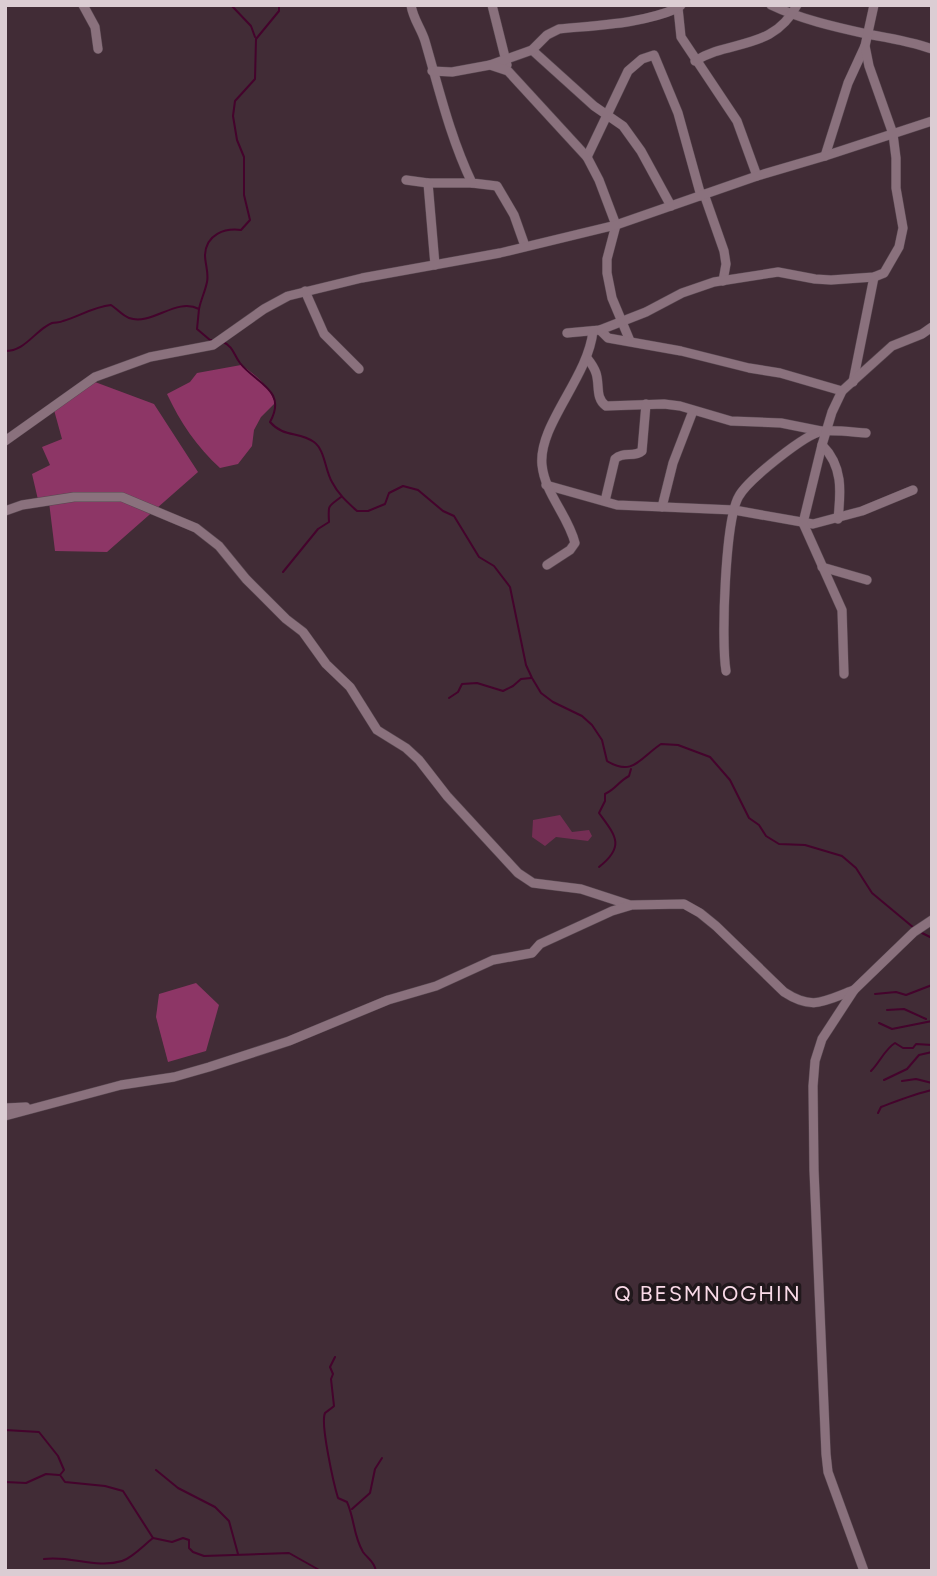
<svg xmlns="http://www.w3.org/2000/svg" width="937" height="1576" font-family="Figtree,sans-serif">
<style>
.green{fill:#742e54}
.forest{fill:#8d3666}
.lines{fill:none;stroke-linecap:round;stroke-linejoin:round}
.stream{stroke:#44032c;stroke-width:2}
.minor-casing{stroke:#594851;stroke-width:10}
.minor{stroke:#8a717d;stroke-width:9}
.labels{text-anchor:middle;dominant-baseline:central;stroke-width:7;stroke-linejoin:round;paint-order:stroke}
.quarter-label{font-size:21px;letter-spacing:2px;fill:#fadae8;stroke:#21181c}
</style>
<rect width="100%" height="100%" fill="#412c36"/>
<path class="green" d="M560 815 572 832 589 830 592 836 588 841 556 837 545 846 532 837 533 820Z"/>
<g class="forest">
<path d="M241 365C255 374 270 387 275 403L261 417 254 430 252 446 238 464 220 468C197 447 180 422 167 394L190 382 197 373Z"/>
<path d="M95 382 154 404 198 472 107 552 55 551 49 502 39 504 32 474 50 465 42 447 62 439 54 410Z"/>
<path d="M196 983 219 1005 206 1051 168 1062 156 1017 159 994Z"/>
</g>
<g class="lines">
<g class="stream">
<path d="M231 5 251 26 255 37"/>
<path d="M199 309C201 299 205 292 207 282 209 273 205 264 205 255 206 234 225 228 241 230L250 220 244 195V157L237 140 233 116 235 101 255 79 256 39 279 11V5"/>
<path d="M223 342C233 346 234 355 240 363 255 383 288 390 270 422 284 438 299 431 314 442 325 450 325 470 332 482 338 494 347 502 357 511H368L385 504 389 493 403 486 418 490 443 511 454 516 479 557 494 566 510 587 526 665 532 678 541 693 553 702 582 716 592 725 602 740 607 761C633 777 640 758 661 744L678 745 710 757 730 780 749 818 759 825 766 836 779 844 805 845 842 856 856 868 872 893 914 928"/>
<path d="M5 351C26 351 35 330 52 323 56 322 60 323 63 321 80 316 93 307 111 305 117 309 123 316 129 318 152 326 176 297 199 309L197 329 210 340H214"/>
<path d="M5 405 6 415"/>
<path d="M283 572 318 529 329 522C328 504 328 507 341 497"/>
<path d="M449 698 458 692 462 684 477 683 503 691 513 686 521 679 531 678"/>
<path d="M599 867C626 846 615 835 599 813L605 801V794C616 789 619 781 629 776L631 769"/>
<path d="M922 933 932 938"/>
<path d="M875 994 896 992 906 995 932 985"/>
<path d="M887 1010 904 1009 926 1019"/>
<path d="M879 1023 892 1029 932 1021"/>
<path d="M871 1071C880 1062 885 1049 895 1043L903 1048H913L916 1044 932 1045"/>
<path d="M884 1080 907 1069 919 1055 932 1052"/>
<path d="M902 1081 916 1079 932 1083"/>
<path d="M878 1113 881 1107C897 1101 914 1094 932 1090"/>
<path d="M335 1357 330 1367 333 1374 331 1379 334 1406C332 1408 326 1412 325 1413 320 1423 334 1485 338 1498L347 1502C355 1520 353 1535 363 1552 368 1559 374 1561 376 1571"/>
<path d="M5 1430 39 1432 58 1456 64 1470 60 1475 65 1482 105 1486 123 1491 153 1538 172 1542 183 1538 189 1540V1548L193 1552 204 1556 289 1553 321 1571"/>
<path d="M156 1470 178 1488 215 1507 229 1521 238 1554"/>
<path d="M5 1482 26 1483 46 1474 59 1475"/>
<path d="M352 1509 370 1493 375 1469 382 1458"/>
<path d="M44 1559C70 1555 96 1569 122 1561 132 1558 144 1545 153 1538"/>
</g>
<g class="minor-casing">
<g id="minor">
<path d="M83 5 95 27 98 49"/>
<path d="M411 5C413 19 421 28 425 41 439 89 450 137 472 183L497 186 514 215 525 246"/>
<path d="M492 5 507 65"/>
<path d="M681 5 678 8 681 37 737 121 757 176"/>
<path d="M771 5C800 19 835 27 867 34 889 38 910 41 932 49"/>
<path d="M532 50 594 106 623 126 641 151 671 206"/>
<path d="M695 61C730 39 773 51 797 5"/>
<path d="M490 65 532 50 547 35 559 29C599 25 641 24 678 8"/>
<path d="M432 71 452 72 490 65 508 71 587 157 599 180 616 225 607 259V273L612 298 630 341"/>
<path d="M825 156 848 83 865 46"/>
<path d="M587 157 628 71 642 59 654 55 678 113 701 196"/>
<path d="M406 180 428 183H472"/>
<path d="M428 183 435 265"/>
<path d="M704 194 724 251 726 264 723 281"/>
<path d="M305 291 324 334 359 369"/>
<path d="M600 330 608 338 681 351 749 368 780 373 842 391"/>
<path d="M567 333 600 330 646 312 682 293 714 282 778 272 815 279 831 280 874 277 884 273 899 247 903 228 896 188V158L893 134 869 66 865 46 874 5"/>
<path d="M587 358C591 363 594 367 596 373 600 385 595 398 606 406L664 404 680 406 731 421 781 423 821 431"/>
<path d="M853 382 874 277"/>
<path d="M5 441 95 377 150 357 213 345 264 309 288 296 362 278 500 253 616 225 757 176 825 156 932 121"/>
<path d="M822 445C843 466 841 491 838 519"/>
<path d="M546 485 617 505 734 510 813 524 862 511 913 490"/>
<path d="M605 501 615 459C623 451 634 458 642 451L646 404"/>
<path d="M662 507 673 463 693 411"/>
<path d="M5 511 22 505 74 497H122L196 528 219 546 246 579 286 619 303 632 326 664 350 687 377 730 406 748 419 760 447 796 518 873 533 883 581 889 630 905"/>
<path d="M547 565 570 550 575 543C568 515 545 494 542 465 538 425 588 378 593 331"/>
<path d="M822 567 867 580"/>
<path d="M726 671C721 642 725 519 739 496 748 480 806 433 823 431 837 430 852 432 866 433"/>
<path d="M844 674 842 610 803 523 822 445 832 412 842 391 892 346 922 334 932 327"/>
<path d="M5 1108 26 1107"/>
<path d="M5 1116 121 1085 174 1077 209 1067 289 1041 388 1000 436 986 493 960 532 953 540 944 612 911 632 905 684 904 700 913 716 926 784 992C813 1011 824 1001 854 990"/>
<path d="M864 1571 828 1472 826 1454 814 1170 813 1086 815 1061 822 1039 854 990 914 932 932 920"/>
</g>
</g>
<use href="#minor" class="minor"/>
</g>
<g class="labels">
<g class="quarter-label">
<text x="708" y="1293">Q BESMNOGHIN</text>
</g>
</g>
<rect width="937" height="1576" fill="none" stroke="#dbcdd3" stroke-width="14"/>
</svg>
